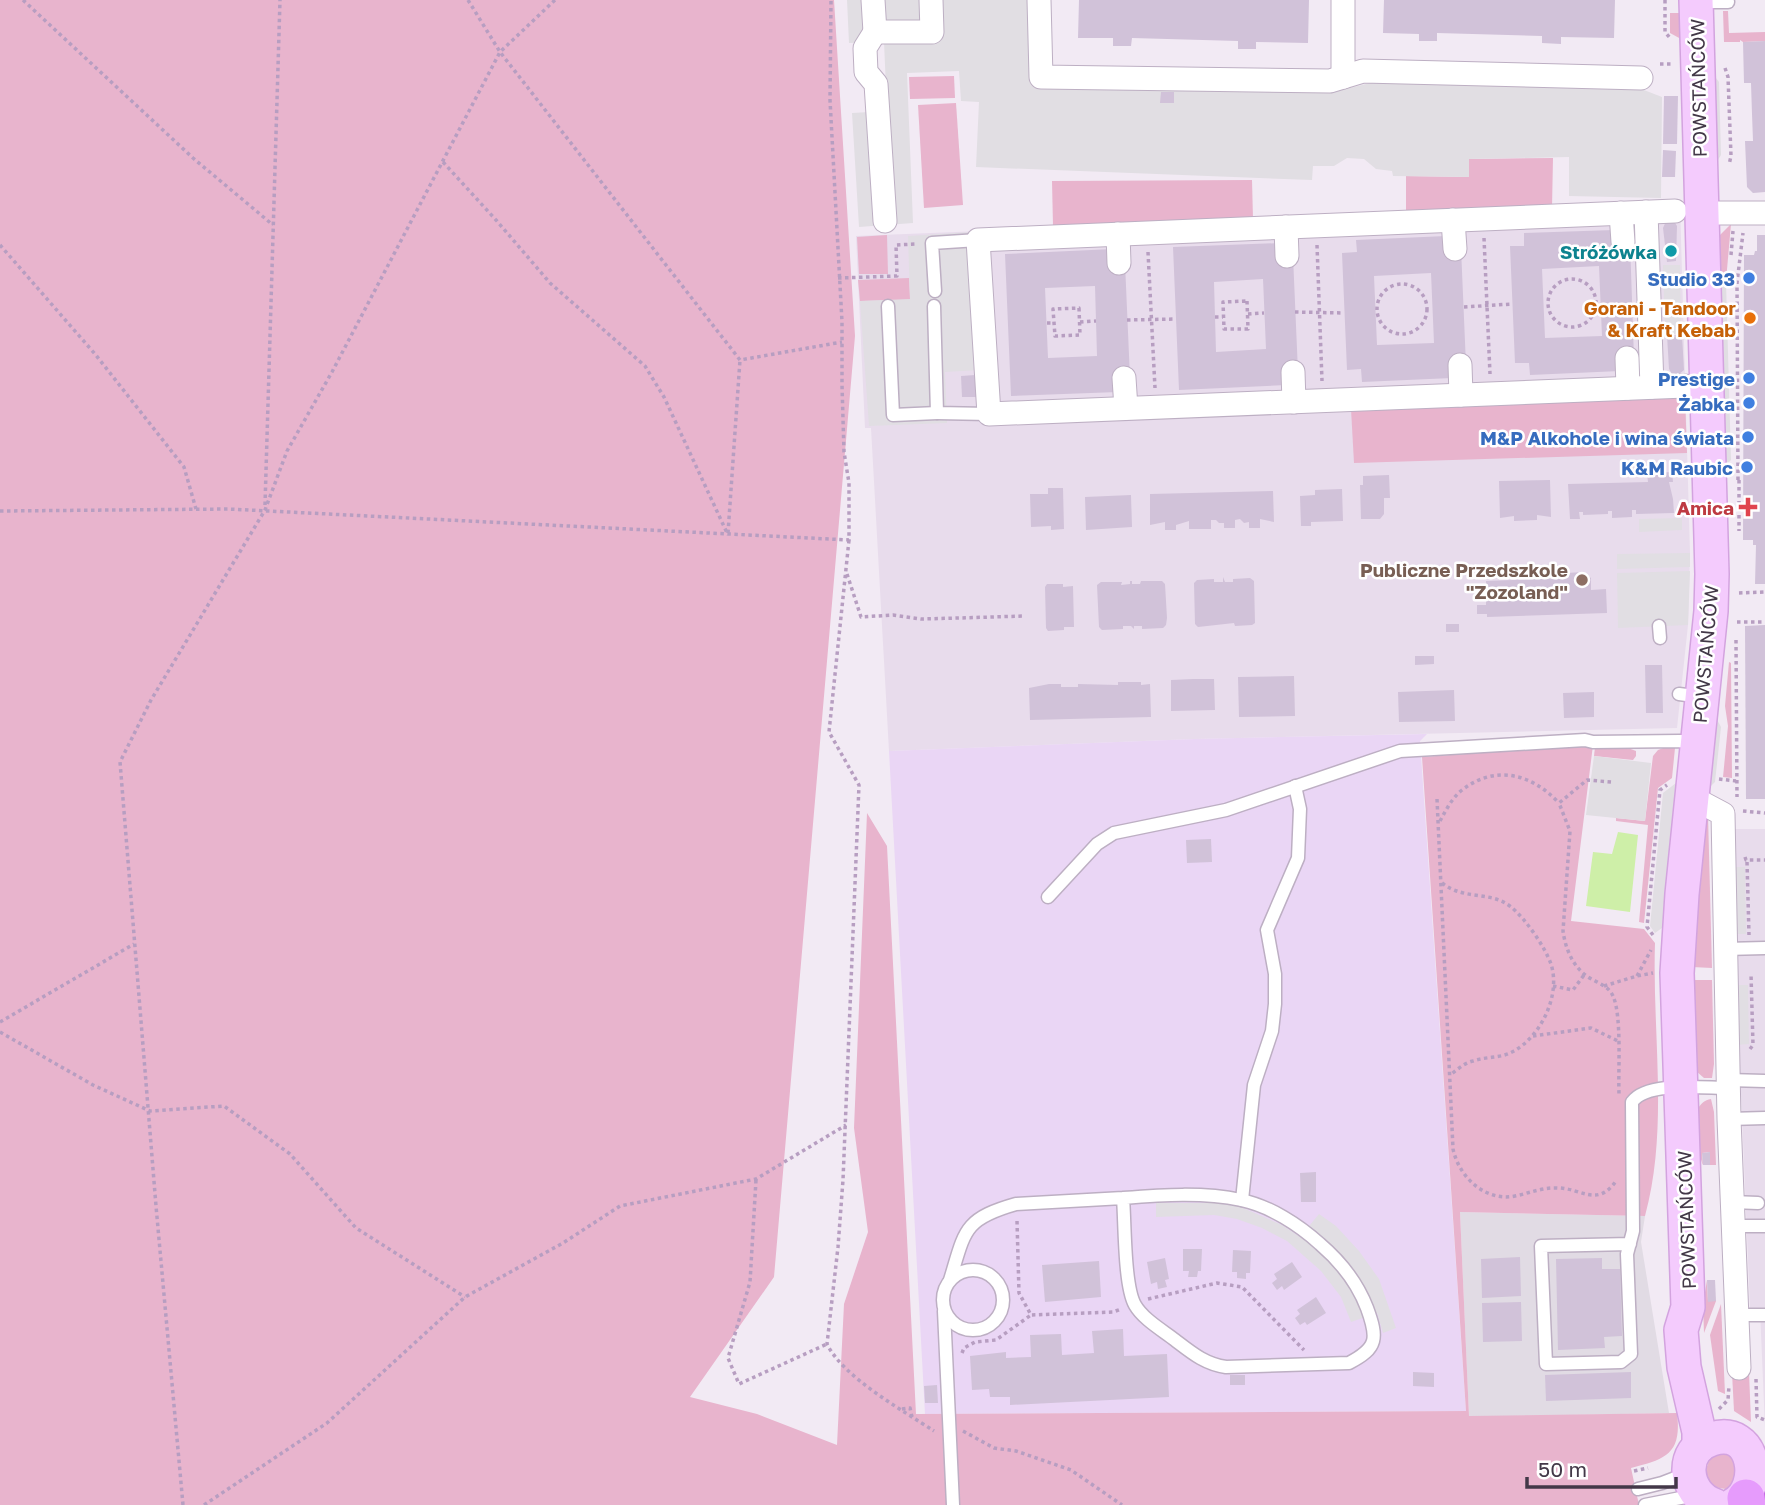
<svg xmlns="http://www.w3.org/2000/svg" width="1765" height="1505" font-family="'Golos Text',sans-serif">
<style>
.residential{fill:#e8dcec}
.commercial{fill:#ead6f5}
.industrial{fill:#e1dbe4}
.green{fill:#e8b4cd}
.parking{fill:#e1dee3}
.water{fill:#ceefa8}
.building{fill:#d1c2d9;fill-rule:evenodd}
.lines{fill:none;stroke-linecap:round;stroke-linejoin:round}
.lane-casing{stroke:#bdafc3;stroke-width:15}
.street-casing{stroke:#bdafc3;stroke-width:25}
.secondary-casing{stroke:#d3a3df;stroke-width:36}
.primary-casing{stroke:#c46ae2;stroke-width:39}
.path{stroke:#b79ec1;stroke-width:3.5;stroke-dasharray:3.5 3.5;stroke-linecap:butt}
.lane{stroke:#fff;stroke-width:12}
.street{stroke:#fff;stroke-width:23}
.secondary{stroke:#f4cbfd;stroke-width:33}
.primary{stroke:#e69bfc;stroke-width:37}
.culture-dot{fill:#0f9aa8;stroke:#fff;stroke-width:2.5}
.shop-dot{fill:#3f7fe0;stroke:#fff;stroke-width:2.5}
.food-dot{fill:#e8710a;stroke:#fff;stroke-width:2.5}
.health-dot{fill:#e0444e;stroke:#fff;stroke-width:2.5}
.education-dot{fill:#8d6e63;stroke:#fff;stroke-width:2.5}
.labels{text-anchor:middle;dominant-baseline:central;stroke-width:5;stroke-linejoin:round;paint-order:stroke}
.street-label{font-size:19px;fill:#433848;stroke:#fff}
.culture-label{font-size:19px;font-weight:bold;fill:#0d838f;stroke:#fff;text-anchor:end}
.shop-label{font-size:19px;font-weight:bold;fill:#366cbe;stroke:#fff;text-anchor:end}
.food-label{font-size:19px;font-weight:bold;fill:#c56008;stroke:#fff;text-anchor:end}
.health-label{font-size:19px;font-weight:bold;fill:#be3a42;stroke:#fff;text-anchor:end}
.education-label{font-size:19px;font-weight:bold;fill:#785e54;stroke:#fff;text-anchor:end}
</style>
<rect width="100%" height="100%" fill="#f2eaf4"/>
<g class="residential">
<path d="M1680 203 1690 553 1688 625 1677 728 1194 739 889 751 871 428H865L856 236Z"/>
<path d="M1730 829H1765V1428L1760 1309 1750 1308Z"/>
</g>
<path class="commercial" d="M1427 734 1420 741 1466 1411 925 1414 889 751 1194 739Z"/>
<path class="industrial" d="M1460 1212 1645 1216 1641 1242 1669 1413 1469 1417Z"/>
<g class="green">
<path d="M0 0H834L855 336 774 1277 690 1397 757 1414 837 1445 844 1304 868 1232 854 1128 867 813 887 846 916 1414 1466 1411 1422 757 1593 745 1571 921 1644 929 1655 943C1652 1033 1669 1128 1645 1216L1460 1212 1469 1416 1677 1413C1682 1454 1666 1459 1631 1468L1639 1505H0Z"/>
<path d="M1723 11H1728L1729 33 1765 32V41L1743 42 1740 40V42H1724Z"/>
<path d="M1670 13H1681V39L1670 33Z"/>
<path d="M954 76 955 98 910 99 909 77Z"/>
<path d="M956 103 963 205 924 208 918 105Z"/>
<path d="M1553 158 1552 208 1406 213V176L1468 177 1469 159Z"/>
<path d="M1252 180 1253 219 1053 226 1052 181Z"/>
<path d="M1731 224 1726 281 1717 273 1718 237Z"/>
<path d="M887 235 888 274H859L857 237Z"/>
<path d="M909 278 910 298H973L860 301 858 280Z"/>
<path d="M1685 397 1687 453 1354 463 1351 409Z"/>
<path d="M1729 662 1731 663 1732 778 1723 777 1728 726 1725 706Z"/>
<path d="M1595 747 1628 748 1636 751V756L1633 760 1594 756Z"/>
<path d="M1666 747 1675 748 1672 778 1658 788 1644 923 1639 922 1648 825 1616 821V818L1645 821 1653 756 1658 750Z"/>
<path d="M1705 815H1708L1712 968 1692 967Z"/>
<path d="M1692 980H1712L1714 1064 1712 1078H1704L1696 1071Z"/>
<path d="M1711 1099 1714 1112 1716 1165H1710V1152L1702 1153 1703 1165C1697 1147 1685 1104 1711 1099Z"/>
<path d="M1707 1280 1708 1301H1716L1704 1333 1703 1305Z"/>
<path d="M1721 1304 1725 1394 1718 1391 1710 1335Z"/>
<path d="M1749 1372 1751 1422 1734 1411 1732 1373Z"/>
<path d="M1731 1453 1741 1479 1726 1489C1704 1488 1700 1466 1716 1454Z"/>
</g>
<g class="parking">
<path d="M847 0H1042L1043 86 1334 92 1382 80 1631 85 1662 97 1661 198 1569 196V157L1469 159V177L1393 176 1392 171 1376 169 1364 159 1347 158 1334 166H1313L1312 180 976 167 979 102 961 101 959 71 907 73 913 223 859 227 852 113 887 111 884 42 849 43Z"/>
<path d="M1712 73 1719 82 1721 155 1714 166Z"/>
<path d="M972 232 980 370 945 372 947 423 869 426 860 301 910 299 908 236Z"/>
<path d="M1663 265H1680L1681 334H1665Z"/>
<path d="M1717 273 1726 281 1731 460 1723 468Z"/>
<path d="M1682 518V530L1639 532V519Z"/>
<path d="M1690 553V567L1617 569V554Z"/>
<path d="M1690 571 1688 625 1618 628 1617 573Z"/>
<path d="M1715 716 1721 727 1715 782 1707 790Z"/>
<path d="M1594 756 1651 763 1645 821 1586 815Z"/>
<path d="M1680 780 1666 925 1655 933 1650 926 1663 793Z"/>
<path d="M1732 867H1745L1746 934H1733Z"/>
<path d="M1735 985H1748L1749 1044 1736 1045Z"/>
<path d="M1156 1203H1217L1241 1207 1282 1225 1300 1237 1319 1214 1336 1226 1359 1251 1379 1279 1396 1328 1383 1333 1377 1313 1351 1322 1341 1297 1321 1271 1287 1241 1262 1228 1237 1219 1214 1215 1156 1217Z"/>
</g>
<path class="water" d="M1618 832 1638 835 1630 912 1586 906 1593 852 1612 854Z"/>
<g class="building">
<path d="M1079 0H1309L1308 43 1256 42V49H1238V41L1132 38 1131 46H1113V38H1078Z"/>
<path d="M1384 0H1615L1614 38 1561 37V44L1542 43V36L1437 33V41H1419V34L1383 33Z"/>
<path d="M1765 41V192L1753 193 1747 187 1745 141H1753L1752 114 1751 83H1744L1743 42Z"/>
<path d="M1161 92H1174V103H1160Z"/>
<path d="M1664 96H1678L1677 144H1663Z"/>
<path d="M1663 150 1676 151 1675 177H1662Z"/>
<path d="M1666 221H1674L1677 226 1676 261 1667 262 1663 228Z"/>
<path d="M1614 230 1630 242 1634 358 1620 371 1530 375 1529 363H1515L1510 246H1524V233ZM1599 266 1602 336 1545 338 1542 269Z"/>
<path d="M1757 235H1765V584H1755L1756 545H1753V540H1743L1744 255H1754L1755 251H1757Z"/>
<path d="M1446 236 1461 248 1466 365 1452 378 1362 382 1361 369 1347 370 1342 253 1357 252 1356 240ZM1431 273 1434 343 1377 345 1374 276Z"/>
<path d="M1281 243 1293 256 1298 372 1286 385 1179 390 1173 247ZM1263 279 1266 349 1216 352 1214 282Z"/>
<path d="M1113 249 1125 263 1130 378 1118 392 1011 396 1005 254ZM1095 286 1097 356 1048 358 1045 288Z"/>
<path d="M1667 335H1682L1684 370 1678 375 1672 374 1669 369Z"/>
<path d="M975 375 976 397H962L961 376Z"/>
<path d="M1672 472 1673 482H1669L1673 499 1674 513 1636 514V510H1632V517L1612 518V511H1608V514L1583 515V512H1579L1580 519H1570L1568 484 1648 482 1647 473Z"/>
<path d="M1389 475 1390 498H1384V514L1380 519H1361L1360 485H1363V476Z"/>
<path d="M1550 480 1551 517 1537 515V520L1514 521V516L1500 518 1499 481Z"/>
<path d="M1048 488H1063L1064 529 1051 530V526L1031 527 1030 494H1048Z"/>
<path d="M1342 489 1343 521 1311 522V526H1301L1300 496 1315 495V490Z"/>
<path d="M1273 491 1274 522 1260 519V528H1249V522L1244 523 1240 519 1235 520V528H1224V523H1219L1216 520H1211V529H1189V521L1176 525V530H1165V522L1150 525V494Z"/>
<path d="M1131 495 1132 527 1086 530 1085 497Z"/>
<path d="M1584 572 1591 578V590L1606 589 1607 613 1487 617V614H1477V605H1486V581L1566 578V573Z"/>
<path d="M1223 577 1225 582H1233V579L1250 578 1254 581 1255 623 1252 625 1235 626 1234 623 1198 627 1195 624 1194 583 1197 580 1214 579V582H1223Z"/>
<path d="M1130 581H1132V584H1140L1141 581H1162L1165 584 1167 618 1166 625 1163 628 1142 629V626H1134V629L1131 626H1123V629L1102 630 1099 627 1097 585 1101 582H1122L1121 585 1130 584Z"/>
<path d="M1047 584H1063V587L1073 586 1074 627H1064V630L1048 631 1046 628 1045 587Z"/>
<rect x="1446" y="624" width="13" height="8"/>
<path d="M1765 625V799H1746L1745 626Z"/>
<path d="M1415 656H1434V664L1415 665Z"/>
<path d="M1645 665H1662L1663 713H1646Z"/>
<path d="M1294 676 1295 716 1239 717 1238 677Z"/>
<path d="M1193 679H1214L1215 710 1171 711V680Z"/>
<path d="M1118 682H1141V685L1150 684 1151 717 1030 720 1029 688 1049 684H1061V687H1078V684L1118 685Z"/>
<path d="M1454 690 1455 721 1399 722 1398 692Z"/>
<path d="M1594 692V717L1564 718 1563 693Z"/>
<path d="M1211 839 1212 862 1187 863 1186 840Z"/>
<path d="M1710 1152V1165H1703L1702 1153Z"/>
<path d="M1316 1172V1202H1301L1300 1173Z"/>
<path d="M1183 1249H1202L1201 1271H1198L1197 1277H1188L1189 1271H1183Z"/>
<path d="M1233 1250 1251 1251 1250 1273H1246V1279L1237 1278V1272H1232Z"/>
<path d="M1520 1257 1521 1296 1482 1298 1481 1259Z"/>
<path d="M1165 1258 1169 1279 1165 1280 1167 1287 1158 1289 1157 1282 1151 1284 1147 1262Z"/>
<path d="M1602 1258V1269H1620L1622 1336 1604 1337 1605 1348 1558 1350 1556 1259Z"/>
<path d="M1099 1261 1101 1297 1045 1302 1042 1265Z"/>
<path d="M1292 1262 1302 1277 1284 1290 1282 1286 1277 1290 1272 1283 1277 1279 1274 1274Z"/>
<path d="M1707 1280H1715L1716 1301 1708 1302Z"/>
<path d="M1316 1297 1326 1313 1307 1325 1305 1322 1300 1325 1295 1318 1300 1314 1297 1310Z"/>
<path d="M1521 1302 1522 1341 1483 1342 1482 1303Z"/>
<path d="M1123 1329 1124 1356 1167 1354 1169 1397 1010 1405V1397H990L989 1389 972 1390 970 1356 1006 1352V1358L1031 1357 1030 1335 1061 1334 1062 1355 1094 1353 1092 1331Z"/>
<path d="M1413 1372 1434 1373V1387L1413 1386Z"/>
<path d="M1631 1372V1398L1546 1401 1545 1375Z"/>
<rect x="1230" y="1375" width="15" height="10"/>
<path d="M937 1385 938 1403H925L924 1386Z"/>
</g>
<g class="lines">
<g class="lane-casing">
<g id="lane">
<path d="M1696 2H1728"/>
<path d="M935 291 932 243 978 240"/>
<path d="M888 306 893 415 937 413"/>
<path d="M934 306 937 413 989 414"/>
<path d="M1659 626 1660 638"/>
<path d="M1679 694 1702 697"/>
<path d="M1048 897 1097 844 1114 833 1226 810 1400 751 1585 740 1593 742 1680 741 1697 744"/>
<path d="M1725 949 1765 948"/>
<path d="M1728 1080 1765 1081"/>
<path d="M1729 1119 1765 1118"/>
<path d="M1242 1200 1254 1085 1272 1031 1275 1004V974L1267 930 1298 858 1300 809 1295 786"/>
<path d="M1732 1202 1758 1203"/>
<path d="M1733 1226H1765"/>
<path d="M1630 1244 1541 1246 1546 1364 1621 1362 1631 1354 1627 1254 1633 1231 1632 1102C1647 1081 1703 1088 1728 1088"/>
<circle cx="973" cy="1300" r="30"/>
<path d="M950 1280C965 1231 963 1219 1016 1204 1052 1202 1088 1200 1123 1198 1162 1195 1203 1192 1241 1200 1270 1206 1299 1225 1320 1244 1341 1262 1357 1282 1367 1308 1378 1338 1378 1348 1349 1363L1226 1367C1205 1364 1192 1353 1175 1340 1162 1330 1143 1319 1135 1305 1124 1286 1125 1222 1123 1198"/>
<path d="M944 1311 953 1505"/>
<path d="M1737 1315H1765"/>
<path d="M1638 1489 1662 1483 1688 1473"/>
<path d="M1645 1505 1696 1495"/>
</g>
</g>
<g class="street-casing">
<g id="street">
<path d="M873 0 875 32H932L931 0"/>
<path d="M1039 0 1041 77 1330 81 1363 71 1641 78"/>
<path d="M1343 0V77"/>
<path d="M875 32 865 48 866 72 876 84 885 221"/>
<path d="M1675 211 978 240 989 414 1685 386"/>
<path d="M1646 212 1652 387"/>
<path d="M1621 213 1623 242"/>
<path d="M1701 213H1765"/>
<path d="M1453 220 1455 249"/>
<path d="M1286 227 1287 256"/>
<path d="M1118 234 1119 263"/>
<path d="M1627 358 1628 388"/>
<path d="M1460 365 1461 395"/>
<path d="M1293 372 1294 402"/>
<path d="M1124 378 1126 408"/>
<path d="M1691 797 1723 814 1729 1119 1739 1368"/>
</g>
</g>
<g class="secondary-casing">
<g id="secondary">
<path d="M1696 0 1712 574 1711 611 1682 894 1677 973 1688 1307 1681 1330 1684 1367 1699 1432V1446"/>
<path d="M1714 1505C1683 1494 1679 1449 1712 1439 1755 1425 1765 1488 1733 1505"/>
</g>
</g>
<g class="primary-casing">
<path id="primary" d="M1746 1498 1747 1505"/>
</g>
<g class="path">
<path d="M23 0 193 158 273 225"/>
<path d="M468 0 500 52 740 360 842 342"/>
<path d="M1665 0V32L1670 38"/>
<path d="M1660 64H1671"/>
<path d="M1725 68 1728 77 1731 156 1729 165"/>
<path d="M443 162 496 220 550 283 645 366 664 397 728 535"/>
<path d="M1484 238 1490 374"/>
<path d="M0 245 95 354 184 467 196 509"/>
<path d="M1317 245 1322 381"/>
<path d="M1148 252 1155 388"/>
<path d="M1731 255 1733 231"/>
<path d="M838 278 897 276 896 245 916 244"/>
<circle cx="1572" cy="303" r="24"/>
<circle cx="1402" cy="309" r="25"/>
<path d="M1247 301 1248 329H1224L1223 302Z"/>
<path d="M1464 307 1512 304"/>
<path d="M1079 308 1080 335 1055 336 1053 309Z"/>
<path d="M1295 312 1344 313"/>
<path d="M1248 314 1264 313"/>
<path d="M1215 317H1223"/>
<path d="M1127 320 1176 319"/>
<path d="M1080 322 1096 321"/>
<path d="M1047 323H1054"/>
<path d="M1738 480 1737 283 1743 233"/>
<path d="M1739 480V531"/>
<path d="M265 505 280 0"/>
<path d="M0 511 228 509 849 540V483L844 452 842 385V322L830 100 831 0"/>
<path d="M728 533 740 360"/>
<path d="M849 540 829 732 859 785 843 1180 838 1247 827 1344C843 1377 902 1410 934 1431"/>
<path d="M847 574 861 617 893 615 921 619 959 618 1024 616"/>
<path d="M1739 593 1765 592"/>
<path d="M1737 622H1765"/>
<path d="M1736 640 1737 797"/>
<path d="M1719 779 1736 781"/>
<path d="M1611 782 1587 780 1559 803 1570 831 1563 931C1565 946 1571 963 1584 974 1593 982 1608 984 1613 996 1622 1016 1618 1070 1619 1094"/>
<path d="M1437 799 1453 1149C1459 1177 1485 1202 1515 1196 1530 1193 1543 1187 1558 1188 1581 1188 1597 1208 1616 1181"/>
<path d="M1743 811 1765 813"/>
<path d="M1440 821C1446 810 1452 798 1462 790 1496 764 1532 774 1559 803"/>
<path d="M1745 857 1746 860H1765"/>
<path d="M1747 862 1749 935"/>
<path d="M1442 883C1465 901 1490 890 1511 907 1525 918 1545 947 1551 964 1561 995 1541 1036 1514 1051 1500 1059 1487 1056 1473 1061 1464 1063 1457 1070 1450 1075"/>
<path d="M1653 935 1647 927 1660 790 1667 785"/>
<path d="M1637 976 1651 950"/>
<path d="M1553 986 1573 990 1584 975"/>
<path d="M1604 986 1637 976 1653 973"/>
<path d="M0 1022 134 944"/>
<path d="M0 1032 93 1085 150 1111 224 1106 290 1154 356 1228 465 1297"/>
<path d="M1533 1036 1591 1028 1618 1041"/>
<path d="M1750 1049 1753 1045 1751 974"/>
<path d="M756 1180 750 1282 728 1358 739 1384 827 1344"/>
<path d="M1017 1221 1019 1293 1031 1315 1113 1312 1121 1309"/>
<path d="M1148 1299 1217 1283 1242 1287 1304 1350"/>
<path d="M962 1353 964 1348 975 1342 996 1340 1031 1315"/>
<path d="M1756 1379 1757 1417 1765 1420"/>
<path d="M902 1409 910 1408 912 1417"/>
<path d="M1719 1409 1728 1400 1729 1386"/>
<path d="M963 1431 994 1448 1016 1451 1071 1470 1122 1505"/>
<path d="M1634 1471 1648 1468"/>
<path d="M183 1505 156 1206 120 762 151 700 265 510 287 451 332 372 500 52 555 0"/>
<path d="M204 1505 327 1423 465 1297 563 1243 620 1206 756 1179 846 1125"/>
</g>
<use href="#lane" class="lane"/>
<use href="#street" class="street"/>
<use href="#secondary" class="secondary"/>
<use href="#primary" class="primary"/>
</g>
<circle class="culture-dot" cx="1671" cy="251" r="7"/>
<g class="shop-dot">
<circle cx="1749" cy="278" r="7"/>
<circle cx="1749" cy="378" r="7"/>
<circle cx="1749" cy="403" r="7"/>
<circle cx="1748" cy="437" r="7"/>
<circle cx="1747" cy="467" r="7"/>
</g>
<circle class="food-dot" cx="1750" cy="318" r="7"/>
<path class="health-dot" d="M1744.5 496.5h7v7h7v7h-7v7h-7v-7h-7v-7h7z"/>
<circle class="education-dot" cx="1582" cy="580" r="7"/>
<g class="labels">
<g class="street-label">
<text transform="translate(1698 88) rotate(-91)">POWSTAŃCÓW</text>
<text transform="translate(1705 654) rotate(-85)">POWSTAŃCÓW</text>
<text transform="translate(1686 1220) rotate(-92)">POWSTAŃCÓW</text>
</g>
<g class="culture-label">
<text x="1657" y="251">Stróżówka</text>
</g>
<g class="shop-label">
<text x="1735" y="278">Studio 33</text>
<text x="1735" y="378">Prestige</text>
<text x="1735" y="403">Żabka</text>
<text x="1734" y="437">M&amp;P Alkohole i wina świata</text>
<text x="1733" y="467">K&amp;M Raubic</text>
</g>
<g class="food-label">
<text x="1736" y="307">Gorani - Tandoor<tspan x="1736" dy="22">&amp; Kraft Kebab</tspan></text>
</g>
<g class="health-label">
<text x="1734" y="507">Amica</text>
</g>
<g class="education-label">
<text x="1568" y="569">Publiczne Przedszkole<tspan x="1568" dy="22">"Zozoland"</tspan></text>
</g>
</g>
<path d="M1527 1477v10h149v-10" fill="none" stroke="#433848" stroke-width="3.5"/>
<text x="1538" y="1477" font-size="21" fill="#433848" stroke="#ffffff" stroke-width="5" paint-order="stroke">50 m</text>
</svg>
